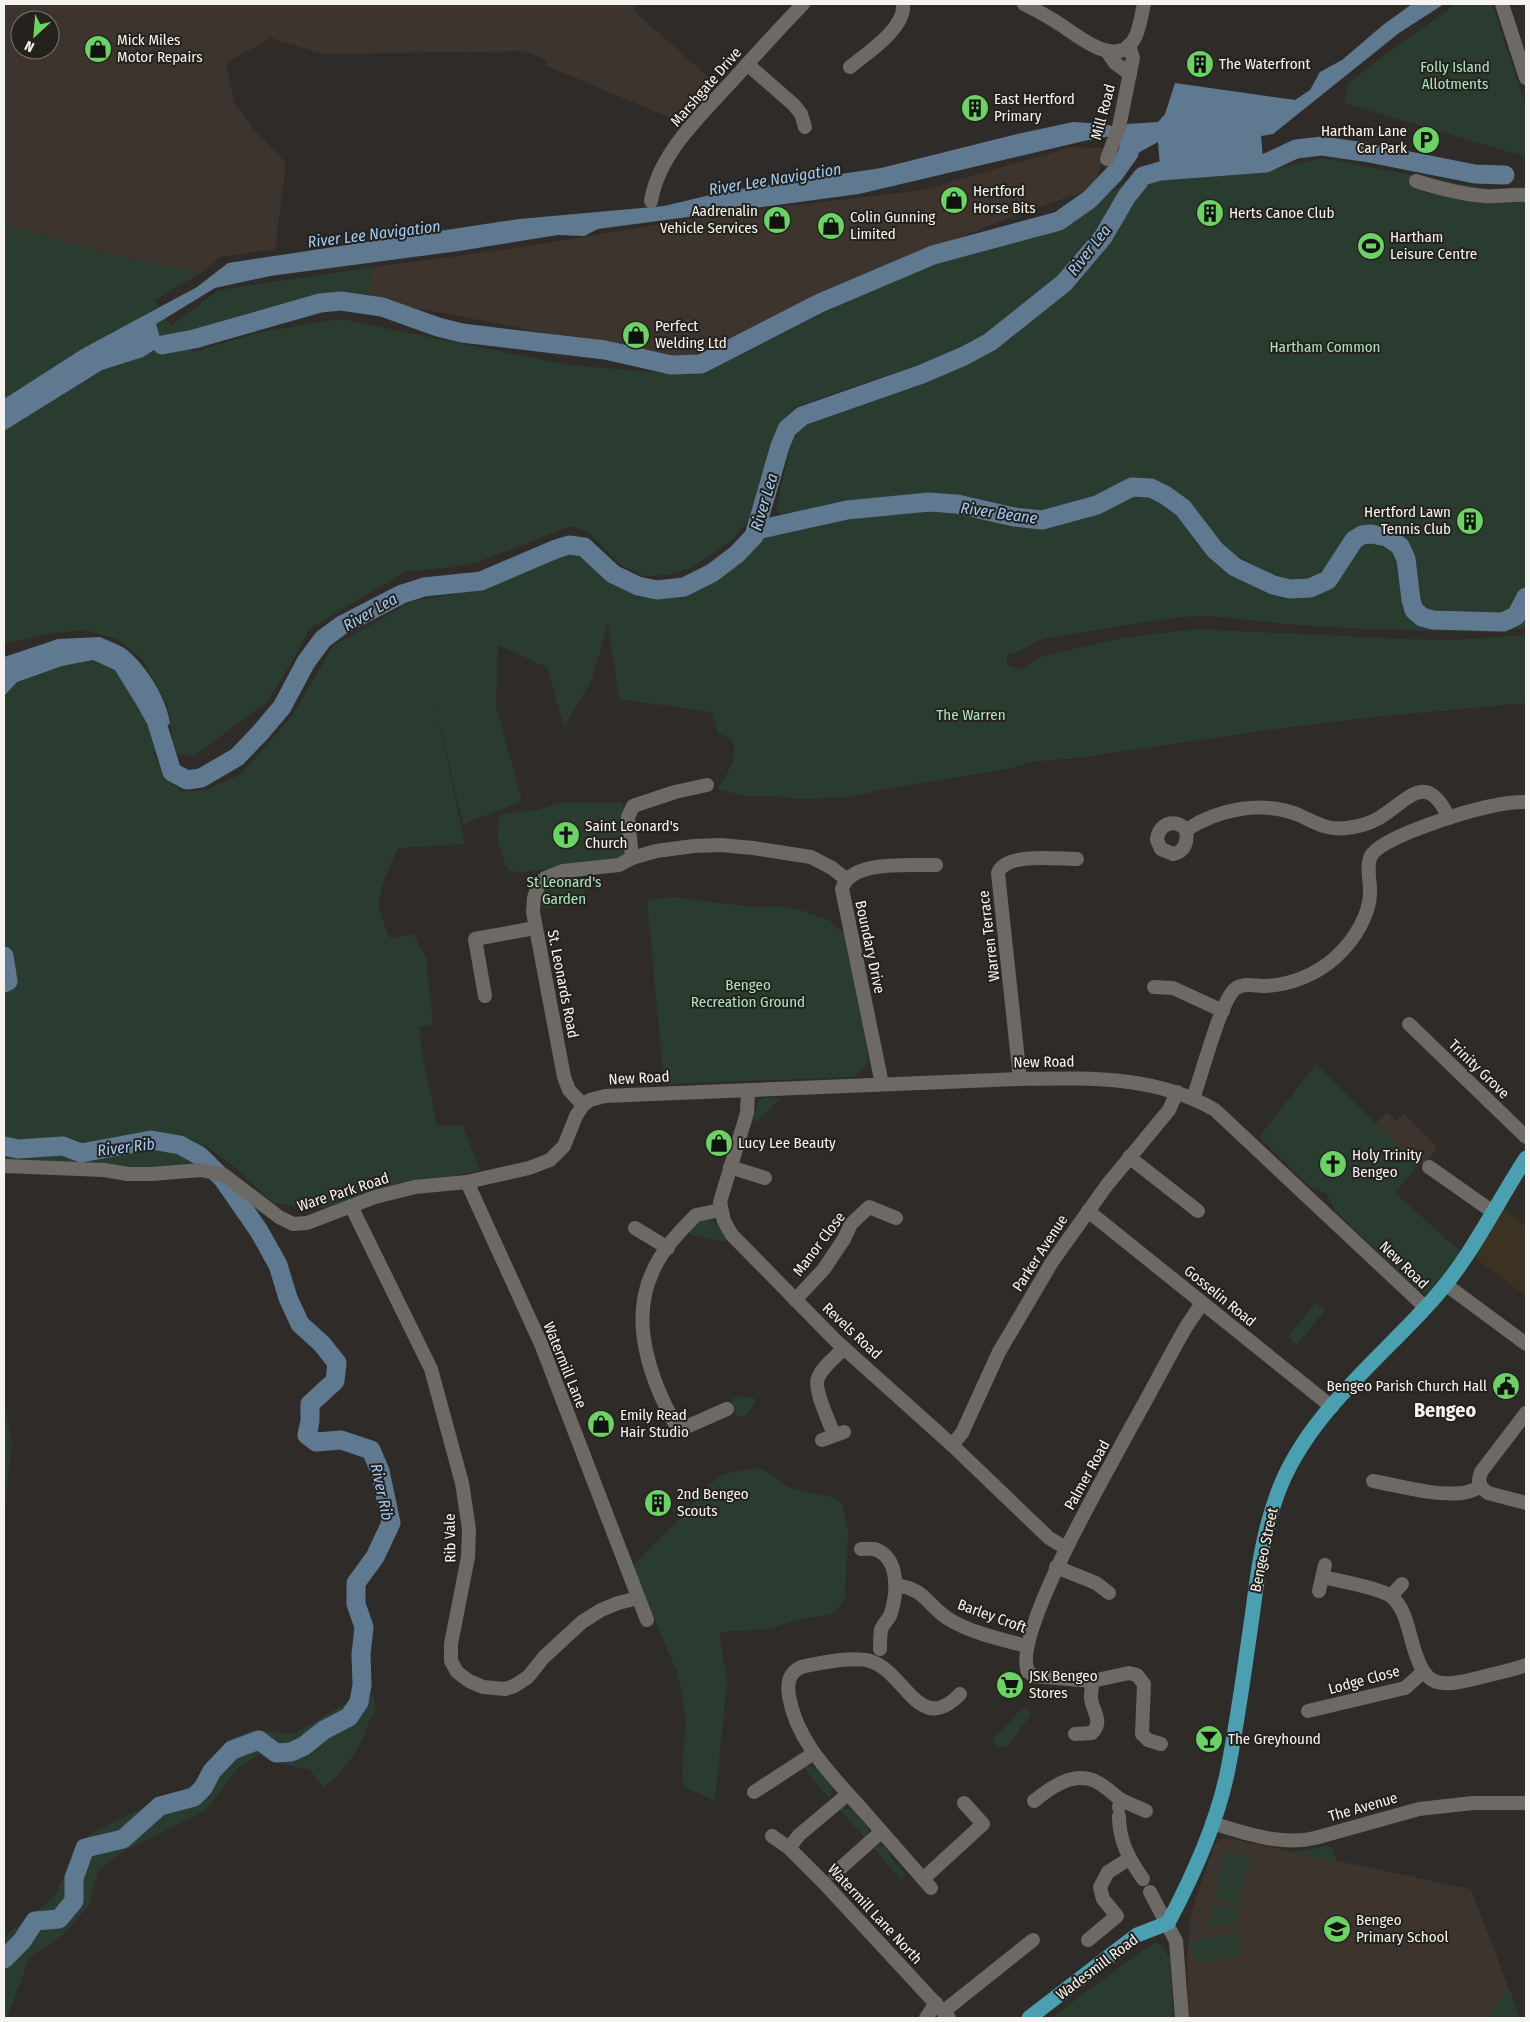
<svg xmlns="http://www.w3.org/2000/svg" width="1530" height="2022" font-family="'Fira Sans Condensed',sans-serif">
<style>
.commercial{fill:#3c3222}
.built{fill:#3d352d;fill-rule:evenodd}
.green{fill:#2a3c30}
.water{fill:#5f7991}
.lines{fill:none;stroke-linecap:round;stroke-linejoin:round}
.river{stroke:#5f7991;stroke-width:19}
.minor{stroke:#6d6a66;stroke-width:14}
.major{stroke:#4a9fb0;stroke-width:15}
.labels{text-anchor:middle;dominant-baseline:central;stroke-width:4;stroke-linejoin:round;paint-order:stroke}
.poi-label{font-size:15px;fill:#f6f4f1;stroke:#25221e;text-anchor:start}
.park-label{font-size:15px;fill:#abe4bf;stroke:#25221e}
.street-label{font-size:15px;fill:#f6f4f1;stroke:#25221e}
.water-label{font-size:16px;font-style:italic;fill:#9eccf7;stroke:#25221e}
.district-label{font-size:20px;font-weight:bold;fill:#f6f4f1;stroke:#25221e}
</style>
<rect width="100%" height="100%" fill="#2f2b28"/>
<path class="commercial" d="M1503 1209 1526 1227V1296L1475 1258Z"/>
<g class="built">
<path d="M4 4H635V12L717 85 682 123 545 65 547 60 524 51 324 54 271 38 226 63 234 103 252 127 286 163 275 249 220 257 202 272 116 256 4 224ZM20 20H50V50H20Z"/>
<path d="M1072 147 1107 148 1093 188 1006 219 841 284 713 349 682 359 369 299 373 267 518 248 722 214 923 190Z"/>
<path d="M1387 1112 1396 1121 1404 1114 1437 1147 1429 1160 1418 1166 1375 1124Z"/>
<path d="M1227 1838 1471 1889 1520 2018H1197L1189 2017 1187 1961 1190 1919 1198 1891 1215 1844 1219 1840Z"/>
</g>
<g class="green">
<path d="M1457 4H1492L1526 108V157L1344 103 1348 83 1401 43Z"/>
<path d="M1321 158 1526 196V583L1519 605 1511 613 1431 610 1415 603 1413 555 1403 541 1391 533 1374 526 1353 530 1343 541 1334 559 1316 576 1296 582 1272 576 1226 549 1188 501 1173 491 1146 483 1134 481 1083 503 1049 511H1017L946 498 931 492 785 518 776 510 794 431 829 415 897 392 979 357 1013 335 1063 291 1140 189 1155 178 1259 173Z"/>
<path d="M1131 179 1108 214 1051 284 985 338 946 355 795 407 779 426 748 520 732 540 692 568 667 575 644 576 619 564 588 532 571 526 478 562 449 568 407 571 310 628 293 660 267 702 194 756 174 754 169 710 143 660 117 639 85 630 45 634 4 644V224L116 256 202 272 155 300 171 326 219 290 373 267 369 299C304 288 242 322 181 336L194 352 261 332 341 319 568 365 691 375 732 359 879 285 955 254 1058 226Z"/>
<path d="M1143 491 1169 499 1180 510 1203 547 1223 566 1279 594 1302 597 1324 589 1340 574 1355 549 1366 542 1377 541 1389 544 1401 561 1406 607 1419 622 1430 625 1513 624 1526 615V628L1494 632 1366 629 1298 625 1209 616 1179 617 1045 638C1032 643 1021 652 1007 655V664L1019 670 1043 656 1122 638 1196 629 1404 639 1455 640 1526 635V703L1373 717 1268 730 1084 757 1032 762 1008 769 895 787 850 797 800 799 774 796H745L717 789C728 773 738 759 733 740L718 733 712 712 619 699 608 623 592 679 564 727 547 667 498 645 496 706 522 801 463 824 433 695 465 844 398 848C390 868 374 893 381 916 383 923 387 931 390 938L413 934 426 957 433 1025 419 1027 423 1058 437 1126 463 1125 480 1171 431 1180 328 1209 273 1203 233 1166 205 1145 195 1166 147 1169 4 1161V696L16 682 62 666 93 660 115 669 152 730 157 743 154 754 169 782 182 791 207 790 241 774 292 716 333 646 413 601 485 589 558 556 583 553 601 570 632 589 677 595 714 581 759 534 788 527 864 513 926 508H941L1013 523 1045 522 1098 508 1127 492Z"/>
<path d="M563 802 623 803 626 849 623 857 520 873 508 869C500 855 492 829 502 814L537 810Z"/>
<path d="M582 873 585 903 542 909 541 894 548 880Z"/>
<path d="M673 897 752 907 777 906 803 911 829 920 847 936 866 1041 868 1062 855 1077 664 1084 647 900Z"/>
<path d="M1316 1064 1418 1166 1395 1193 1461 1252 1431 1291 1427 1293 1419 1291 1335 1211 1331 1201 1325 1193 1310 1187 1259 1137Z"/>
<path d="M780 1097V1099L756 1122 753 1121 758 1102 764 1098Z"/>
<path d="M709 1219 719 1225 726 1239 724 1242 690 1234 689 1231 699 1221Z"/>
<path d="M1316 1302 1325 1310 1297 1345 1288 1337Z"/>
<path d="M738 1396 754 1398 755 1403 747 1414 741 1417 737 1416 731 1403 733 1399Z"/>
<path d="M4 1400 12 1443 4 1516Z"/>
<path d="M754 1468C770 1470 777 1483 791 1488 811 1496 826 1490 843 1505L848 1532 845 1598 836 1611 830 1615 799 1619 769 1629 719 1632 727 1682 715 1801 684 1787 682 1771 686 1719 682 1693 677 1672 632 1566 687 1512 704 1488 724 1474Z"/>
<path d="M373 1694 376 1710C369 1718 368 1725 364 1735 356 1755 341 1775 323 1787L310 1770 279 1763 260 1754 239 1767 206 1810 124 1851 98 1871 89 1905 64 1934 29 1958 7 2018H4V1937L55 1896 78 1843 99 1829 194 1784 228 1740 252 1730 294 1734 343 1705Z"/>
<path d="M1023 1707H1027L1030 1710V1716L1007 1747C1000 1748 997 1746 992 1741Z"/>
<path d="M809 1766 817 1768 833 1788 830 1799 804 1768Z"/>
<path d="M843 1808 853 1810 868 1828 869 1832 865 1838 840 1810Z"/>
<path d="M1325 1845 1333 1848 1336 1862 1290 1852 1313 1849Z"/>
<path d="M879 1846 885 1847 891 1854 890 1857 906 1875 901 1880 874 1848Z"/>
<path d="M1225 1851 1250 1857 1238 1904 1214 1898Z"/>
<path d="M1211 1906 1237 1907 1236 1926 1210 1925Z"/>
<path d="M1238 1932 1242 1955 1196 1964 1191 1941Z"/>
<path d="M1154 1944 1162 1945 1170 1960 1173 2018H1051L1149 1946Z"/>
<path d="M1509 1990 1520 2018H1487L1499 1997Z"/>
</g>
<g class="water">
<path d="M1412 4H1444L1399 33 1273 134 1261 136 1263 159 1160 166 1158 142 1138 153 1121 177 1109 171 1119 149 1121 138 1111 136 1084 141 859 194 598 229 584 236 558 235 459 251 270 276 215 288 156 324 162 345 143 357 102 370 4 431V399L82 349 197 287 228 263 519 219 664 206 727 191 881 168 1013 135 1073 122 1104 124 1124 129 1127 124 1158 122 1165 114 1175 83 1295 100 1310 90 1320 72 1342 60 1383 25Z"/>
<path d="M100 637C108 641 121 645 128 651 147 667 167 699 170 724L152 730 115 670 93 660 62 666 17 682 4 696V657L58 639Z"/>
</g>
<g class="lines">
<g class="river">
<path d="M162 345 194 339 320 303 341 301 382 307 438 327 462 333 605 350 671 365 701 364 820 303 933 255 1059 221 1090 199 1114 174 1129 153"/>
<path d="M757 530 847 510 929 502 957 504 1014 517 1042 520 1097 505 1132 487 1151 488 1165 495 1183 508 1215 550 1235 567 1273 585 1290 589 1310 588 1328 580 1354 540 1362 535 1371 534 1387 537 1400 546 1406 559 1411 600 1414 610 1422 617 1433 620 1503 622 1516 616 1526 597"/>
<path d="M148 706 156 720 172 772 187 780 201 778 237 757 260 733 282 707 306 662 323 639 342 625 402 594 424 587 481 581 556 549 569 545 584 547 613 574 638 586 657 590 684 587 712 573 737 554 754 536 780 446 787 429 802 416 922 374 964 356 990 342 1064 283 1103 237 1127 196 1143 176 1160 171 1266 163 1296 149 1322 146 1364 152 1475 174 1505 175"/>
<path d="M4 956 8 981 4 983"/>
<path d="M4 1146 18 1149 63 1146 81 1153 151 1140 180 1145 200 1156 223 1179 259 1231 278 1265 288 1298 300 1324 322 1344 337 1363 335 1381 310 1404V1421L307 1435 316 1442 341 1440 371 1450 380 1471 391 1523 375 1557 356 1583V1604L364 1627 361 1654 362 1685 359 1702 349 1717 324 1730 304 1746 291 1752 276 1753 259 1740 232 1750 212 1771 203 1788 194 1797 160 1806 123 1839 85 1848 74 1878V1901L59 1919 35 1921 22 1941 4 1959"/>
</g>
<g class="minor">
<path d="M1024 4C1036 10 1047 16 1058 23 1076 34 1115 69 1133 41 1140 31 1141 16 1144 4"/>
<path d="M1502 4 1526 78"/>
<path d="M1107 51 1115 63 1130 74"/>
<path d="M747 64 794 105 801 114 805 127"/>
<path d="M850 67C867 53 906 28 903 4"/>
<path d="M1107 159 1119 127 1133 58 1129 45"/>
<path d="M1416 181C1438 188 1460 194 1484 196 1498 197 1512 194 1526 195"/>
<path d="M651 201C659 153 701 115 733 80 756 54 779 29 803 4"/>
<path d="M1186 830C1175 817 1158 824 1157 840L1161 849 1173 854C1185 852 1188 841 1186 830 1218 809 1262 800 1299 815 1314 822 1328 831 1346 828 1357 827 1369 824 1379 818 1409 800 1426 769 1449 818"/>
<path d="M632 858 628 817 633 806 675 792 707 785"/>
<path d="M1154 987 1173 988 1223 1011"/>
<path d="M485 996 475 939 535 928"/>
<path d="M1409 1024 1526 1137"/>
<path d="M1020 1079 998 873C1006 852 1057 859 1077 859"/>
<path d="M882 1084 842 889C850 859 911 866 936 865"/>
<path d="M748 1090 747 1113 720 1202 724 1221 732 1235 836 1341 952 1445 1049 1538 1066 1548"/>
<path d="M1193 1098C1202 1075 1220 1002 1235 989 1244 982 1255 986 1265 986 1291 985 1318 974 1337 956 1354 940 1371 914 1370 890 1370 879 1366 866 1371 856 1380 837 1470 810 1492 806 1504 803 1515 802 1526 802"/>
<path d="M583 1105 569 1090 564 1077 533 912 534 898 538 886 545 878 563 871 619 865 632 858 656 851 694 846 721 845 753 848 811 857 832 868 846 879"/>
<path d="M1129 1157 1198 1211"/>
<path d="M4 1166 104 1170 128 1174H152L201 1170 224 1175 279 1217 293 1224 307 1223 375 1197 415 1187 467 1182 529 1168 550 1160 564 1146 576 1116 583 1105 590 1100 605 1096 1020 1079C1087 1078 1155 1075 1215 1110L1425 1307"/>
<path d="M730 1167 765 1178"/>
<path d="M1429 1167 1493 1212"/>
<path d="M467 1182 541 1344 647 1620"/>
<path d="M351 1206 431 1369 462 1483 469 1529 468 1557 451 1644V1661L457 1672 469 1681 483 1687 505 1689 514 1686 528 1677 544 1657 582 1622 601 1610 618 1603 638 1598"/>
<path d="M721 1210 696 1215C679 1232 661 1251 652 1273 630 1321 650 1379 674 1422L681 1427H686L727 1409"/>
<path d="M1088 1211 1332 1407"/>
<path d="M635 1228 668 1248"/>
<path d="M1445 1284 1526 1344"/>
<path d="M795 1300 824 1269 844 1239 851 1224 869 1207 896 1218"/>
<path d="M834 1435C830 1423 813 1389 818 1378 822 1367 836 1357 844 1348"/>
<path d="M822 1440 844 1432"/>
<path d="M952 1445 962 1433 999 1352 1052 1262 1107 1185 1169 1110 1177 1092"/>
<path d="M1373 1481C1401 1486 1433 1496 1462 1493 1469 1492 1475 1489 1481 1487"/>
<path d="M1481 1487 1479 1480 1481 1472 1526 1413"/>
<path d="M1481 1487 1488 1493 1526 1503"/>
<path d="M861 1549C866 1549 873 1548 877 1550 900 1560 897 1594 891 1613 889 1620 883 1623 881 1630 880 1636 880 1643 880 1649"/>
<path d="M1056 1567 1096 1583 1109 1593"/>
<path d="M1323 1577C1339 1581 1381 1588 1392 1597 1404 1608 1407 1624 1411 1638 1424 1688 1435 1689 1482 1677 1497 1673 1512 1670 1526 1665"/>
<path d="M896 1585C927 1590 925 1603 947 1618 968 1632 1003 1640 1027 1646"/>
<path d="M1319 1591 1325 1565"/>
<path d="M1391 1596 1402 1584"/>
<path d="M1308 1711 1405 1688 1423 1672"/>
<path d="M1075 1734 1092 1733C1104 1721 1092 1711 1091 1698 1091 1692 1092 1686 1092 1681"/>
<path d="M1161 1744 1148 1740 1142 1734 1144 1684 1137 1675 1129 1673 1092 1681 1034 1676 1028 1672C1011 1635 1110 1467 1131 1427 1150 1394 1167 1360 1186 1327L1202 1303"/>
<path d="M754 1792 814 1753"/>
<path d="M1121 1800 1146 1811"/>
<path d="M1034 1801C1050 1788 1073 1771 1095 1781 1104 1785 1113 1794 1121 1800L1119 1807"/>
<path d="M1119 1816C1119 1841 1129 1859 1143 1879"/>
<path d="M1212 1823C1244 1833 1282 1846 1315 1838L1419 1809 1473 1803H1526"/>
<path d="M772 1836 789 1848 824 1883 949 2018"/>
<path d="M789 1848 799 1835 848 1794"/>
<path d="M835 1873 881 1832"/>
<path d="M923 1879 983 1824 964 1803"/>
<path d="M931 1888C910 1864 889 1840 868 1816 837 1780 797 1745 789 1696 787 1682 789 1673 801 1667 819 1663 853 1656 870 1661 905 1671 919 1737 960 1694"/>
<path d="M1150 1892 1176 1941 1182 2018"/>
<path d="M1088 1940 1117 1916 1103 1899 1100 1887 1108 1872 1129 1859"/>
<path d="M944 2011 1033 1940"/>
<path d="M926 2018 936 2003"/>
</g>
<path class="major" d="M1029 2018 1137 1935 1168 1923C1193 1876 1216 1826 1227 1774 1238 1720 1245 1665 1253 1610 1258 1571 1263 1533 1277 1495 1306 1414 1381 1359 1436 1296 1472 1255 1496 1204 1526 1158"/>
</g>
<defs>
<g id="shop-disc" transform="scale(1.4375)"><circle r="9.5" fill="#6bd363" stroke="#25221e"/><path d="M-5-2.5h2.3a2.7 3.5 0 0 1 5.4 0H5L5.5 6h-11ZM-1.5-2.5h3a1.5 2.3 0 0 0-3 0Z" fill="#111"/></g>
<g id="building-disc" transform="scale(1.4375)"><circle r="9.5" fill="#6bd363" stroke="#25221e"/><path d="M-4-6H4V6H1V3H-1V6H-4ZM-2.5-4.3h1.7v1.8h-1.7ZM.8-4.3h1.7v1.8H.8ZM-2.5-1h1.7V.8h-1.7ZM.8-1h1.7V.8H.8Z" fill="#111"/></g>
<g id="parking-disc" transform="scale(1.4375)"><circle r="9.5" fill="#6bd363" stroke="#25221e"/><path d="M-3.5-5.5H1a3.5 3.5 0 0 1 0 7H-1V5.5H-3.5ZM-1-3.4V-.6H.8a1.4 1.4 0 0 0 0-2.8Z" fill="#111"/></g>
<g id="stadium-disc" transform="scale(1.4375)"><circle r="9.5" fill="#6bd363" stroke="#25221e"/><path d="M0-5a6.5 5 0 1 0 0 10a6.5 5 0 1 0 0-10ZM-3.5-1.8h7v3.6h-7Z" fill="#111"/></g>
<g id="church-disc" transform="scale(1.4375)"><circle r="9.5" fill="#6bd363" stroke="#25221e"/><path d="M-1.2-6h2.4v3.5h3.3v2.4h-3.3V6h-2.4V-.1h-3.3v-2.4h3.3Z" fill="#111"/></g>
<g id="civic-disc" transform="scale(1.4375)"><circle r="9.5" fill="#6bd363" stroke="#25221e"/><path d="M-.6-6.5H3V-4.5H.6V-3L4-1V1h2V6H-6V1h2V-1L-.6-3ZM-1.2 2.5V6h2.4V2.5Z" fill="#111"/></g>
<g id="supermarket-disc" transform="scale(1.4375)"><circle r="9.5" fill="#6bd363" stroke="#25221e"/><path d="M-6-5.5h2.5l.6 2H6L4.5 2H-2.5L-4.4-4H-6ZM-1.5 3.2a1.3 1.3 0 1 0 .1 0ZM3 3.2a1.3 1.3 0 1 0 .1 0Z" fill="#111"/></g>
<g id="bar-disc" transform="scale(1.4375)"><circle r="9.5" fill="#6bd363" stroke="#25221e"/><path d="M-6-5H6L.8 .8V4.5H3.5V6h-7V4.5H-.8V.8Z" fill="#111"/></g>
<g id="school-disc" transform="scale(1.4375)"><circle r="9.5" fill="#6bd363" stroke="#25221e"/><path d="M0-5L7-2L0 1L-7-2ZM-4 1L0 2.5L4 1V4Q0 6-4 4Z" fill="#111"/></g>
</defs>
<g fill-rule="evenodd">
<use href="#shop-disc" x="98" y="49"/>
<use href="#building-disc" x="1200" y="64"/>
<use href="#building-disc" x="975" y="108"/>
<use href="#parking-disc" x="1426" y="140"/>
<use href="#shop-disc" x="954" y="200"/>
<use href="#building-disc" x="1210" y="213"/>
<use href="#shop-disc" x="777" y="220"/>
<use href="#shop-disc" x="831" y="226"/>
<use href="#stadium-disc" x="1371" y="246"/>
<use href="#shop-disc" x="636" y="335"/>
<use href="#building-disc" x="1470" y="521"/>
<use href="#church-disc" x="566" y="835"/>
<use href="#shop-disc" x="719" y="1143"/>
<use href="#church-disc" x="1333" y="1164"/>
<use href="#civic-disc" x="1506" y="1386"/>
<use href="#shop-disc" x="601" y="1424"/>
<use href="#building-disc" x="658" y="1503"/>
<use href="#supermarket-disc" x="1010" y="1685"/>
<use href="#bar-disc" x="1209" y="1739"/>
<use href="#school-disc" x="1337" y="1929"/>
</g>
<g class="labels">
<g class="poi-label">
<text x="117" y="40">Mick Miles<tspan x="117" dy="17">Motor Repairs</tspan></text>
<text x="1219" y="64">The Waterfront</text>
<text x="994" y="99">East Hertford<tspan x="994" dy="17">Primary</tspan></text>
<text x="1407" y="131" text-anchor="end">Hartham Lane<tspan x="1407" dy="17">Car Park</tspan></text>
<text x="973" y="191">Hertford<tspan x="973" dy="17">Horse Bits</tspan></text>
<text x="758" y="211" text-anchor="end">Aadrenalin<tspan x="758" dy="17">Vehicle Services</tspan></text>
<text x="1229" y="213">Herts Canoe Club</text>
<text x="850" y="217">Colin Gunning<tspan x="850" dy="17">Limited</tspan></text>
<text x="1390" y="237">Hartham<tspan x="1390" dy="17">Leisure Centre</tspan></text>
<text x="655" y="326">Perfect<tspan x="655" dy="17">Welding Ltd</tspan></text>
<text x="1451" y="512" text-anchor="end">Hertford Lawn<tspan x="1451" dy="17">Tennis Club</tspan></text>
<text x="585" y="826">Saint Leonard's<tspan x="585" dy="17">Church</tspan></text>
<text x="738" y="1143">Lucy Lee Beauty</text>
<text x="1352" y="1155">Holy Trinity<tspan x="1352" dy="17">Bengeo</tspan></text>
<text x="1487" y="1386" text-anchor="end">Bengeo Parish Church Hall</text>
<text x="620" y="1415">Emily Read<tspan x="620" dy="17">Hair Studio</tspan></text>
<text x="677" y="1494">2nd Bengeo<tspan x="677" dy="17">Scouts</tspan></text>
<text x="1029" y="1676">JSK Bengeo<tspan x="1029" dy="17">Stores</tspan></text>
<text x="1228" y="1739">The Greyhound</text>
<text x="1356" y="1920">Bengeo<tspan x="1356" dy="17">Primary School</tspan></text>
</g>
<g class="park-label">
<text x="1455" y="67">Folly Island<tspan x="1455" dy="17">Allotments</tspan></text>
<text x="1325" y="347">Hartham Common</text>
<text x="971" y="715">The Warren</text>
<text x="564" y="882">St Leonard's<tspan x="564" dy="17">Garden</tspan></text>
<text x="748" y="985">Bengeo<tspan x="748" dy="17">Recreation Ground</tspan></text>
</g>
<g class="street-label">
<text transform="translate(706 87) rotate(-49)">Marshgate Drive</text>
<text transform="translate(1103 112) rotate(-75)">Mill Road</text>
<text transform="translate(989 936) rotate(-97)">Warren Terrace</text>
<text transform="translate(870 947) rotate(78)">Boundary Drive</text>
<text transform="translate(563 984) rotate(79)">St. Leonards Road</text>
<text transform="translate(1044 1062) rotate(-1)">New Road</text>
<text transform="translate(1479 1069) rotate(44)">Trinity Grove</text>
<text transform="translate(639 1078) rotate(-3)">New Road</text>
<text transform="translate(343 1192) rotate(-18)">Ware Park Road</text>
<text transform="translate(819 1244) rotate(-53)">Manor Close</text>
<text transform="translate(1040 1253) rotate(-57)">Parker Avenue</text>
<text transform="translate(1404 1265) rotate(44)">New Road</text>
<text transform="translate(1220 1296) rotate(39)">Gosselin Road</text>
<text transform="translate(852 1331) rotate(43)">Revels Road</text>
<text transform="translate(565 1365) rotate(68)">Watermill Lane</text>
<text transform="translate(1087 1475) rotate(-61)">Palmer Road</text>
<text transform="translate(450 1538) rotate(-91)">Rib Vale</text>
<text transform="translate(1264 1550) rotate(-78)">Bengeo Street</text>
<text transform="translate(992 1616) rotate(20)">Barley Croft</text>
<text transform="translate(1364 1680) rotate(-15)">Lodge Close</text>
<text transform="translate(1363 1807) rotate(-16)">The Avenue</text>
<text transform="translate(875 1914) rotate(47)">Watermill Lane North</text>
<text transform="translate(1097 1967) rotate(-37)">Wadesmill Road</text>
</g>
<g class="water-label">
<text transform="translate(775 179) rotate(-9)">River Lee Navigation</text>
<text transform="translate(374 234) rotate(-7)">River Lee Navigation</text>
<text transform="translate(1089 250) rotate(-52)">River Lea</text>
<text transform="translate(764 502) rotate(-73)">River Lea</text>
<text transform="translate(999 513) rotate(8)">River Beane</text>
<text transform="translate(370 612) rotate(-30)">River Lea</text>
<text transform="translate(126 1147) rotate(-7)">River Rib</text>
<text transform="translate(382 1492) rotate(78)">River Rib</text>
</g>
<g class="district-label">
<text x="1445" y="1410">Bengeo</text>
</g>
</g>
<rect width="1530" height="2022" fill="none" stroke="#f6f4f1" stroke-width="10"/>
<g transform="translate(35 35) rotate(206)"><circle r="24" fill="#25221e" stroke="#797672"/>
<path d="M0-4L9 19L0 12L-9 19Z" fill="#6bd363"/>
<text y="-8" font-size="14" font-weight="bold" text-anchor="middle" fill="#f6f4f1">N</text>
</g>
</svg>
